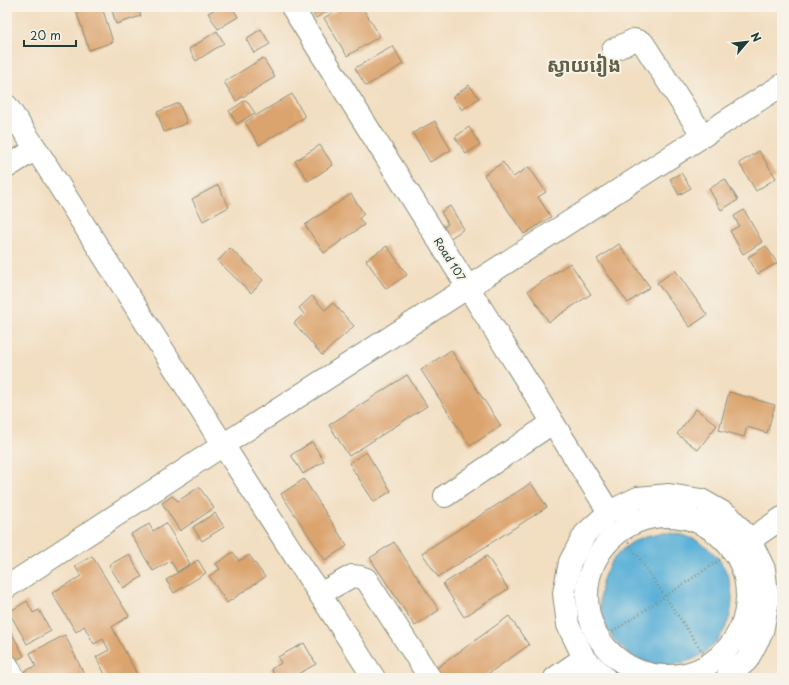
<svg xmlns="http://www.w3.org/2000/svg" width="789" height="685" font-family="'Playpen Sans','Noto Sans Khmer',sans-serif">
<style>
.water{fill:#5cb1d8;stroke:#3e7786}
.building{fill:#dba36d}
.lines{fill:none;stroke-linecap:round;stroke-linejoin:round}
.minor-casing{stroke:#888e7a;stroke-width:24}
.path{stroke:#888e7a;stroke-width:2.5;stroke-dasharray:1 3;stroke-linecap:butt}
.minor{stroke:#fff;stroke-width:22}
.labels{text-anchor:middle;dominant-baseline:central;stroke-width:4;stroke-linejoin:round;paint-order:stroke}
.street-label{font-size:11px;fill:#1f3d34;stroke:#f7f3e8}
.town-label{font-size:19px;font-weight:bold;fill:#616148;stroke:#f7f3e8}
</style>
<rect width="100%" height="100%" fill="#f7f3e8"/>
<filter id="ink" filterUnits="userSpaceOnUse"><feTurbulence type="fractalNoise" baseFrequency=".025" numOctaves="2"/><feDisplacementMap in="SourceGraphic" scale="8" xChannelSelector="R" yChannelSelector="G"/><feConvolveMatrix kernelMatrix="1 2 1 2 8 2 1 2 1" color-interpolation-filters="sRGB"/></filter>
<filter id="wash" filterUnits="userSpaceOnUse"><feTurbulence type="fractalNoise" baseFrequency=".012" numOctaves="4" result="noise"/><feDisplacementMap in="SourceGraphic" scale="16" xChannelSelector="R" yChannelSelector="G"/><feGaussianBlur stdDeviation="0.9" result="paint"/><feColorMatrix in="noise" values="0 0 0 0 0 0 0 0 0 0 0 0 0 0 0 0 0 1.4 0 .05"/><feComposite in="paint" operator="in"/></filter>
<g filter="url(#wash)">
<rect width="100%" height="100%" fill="#f2dec1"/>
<circle class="water" cx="666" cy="599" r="66"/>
<g id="blocks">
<g class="building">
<path d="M75 7H102L113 42 89 50Z"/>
<path d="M111 7H138L141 16 116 24Z"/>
<path d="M219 7H232L238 17 218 29 208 13Z"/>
<path d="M309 7H335L316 18Z"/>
<path d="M342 7H362L380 36 347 56 324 18Z"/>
<path d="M261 29 270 44 254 53 246 39Z"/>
<path d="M217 31 224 43 196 61 189 49Z"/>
<path d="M393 46 403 64 366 86 355 68Z"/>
<path d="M263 58 275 77 236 101 224 82Z"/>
<path d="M469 85 479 98 462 110 453 97Z"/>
<path d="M292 94 305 117 259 145 245 122Z"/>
<path d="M246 100 255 113 237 124 229 111Z"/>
<path d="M179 103 187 123 164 132 157 112Z"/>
<path d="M435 121 451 150 430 162 413 133Z"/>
<path d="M469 127 480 145 466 154 455 137Z"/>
<path d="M320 145 333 165 308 181 295 161Z"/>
<path d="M759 151 776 178 756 191 739 163Z"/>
<path d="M503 162 513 177 529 167 546 192 538 197 551 217 524 234 484 175Z"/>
<path d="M681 173 691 188 679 195 670 179Z"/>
<path d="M725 179 738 200 721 210 709 189Z"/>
<path d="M218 185 229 207 203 221 192 199Z"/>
<path d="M351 194 364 214 359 218 364 225 324 253 305 225Z"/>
<path d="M450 206 464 229 449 239 442 228 448 224 441 212Z"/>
<path d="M744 210 762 242 743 254 730 231 739 226 734 216Z"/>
<path d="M619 244 650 287 628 303 597 259Z"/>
<path d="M387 246 407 275 386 289 366 260Z"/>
<path d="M766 246 777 263 758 274 748 257Z"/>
<path d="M230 248 263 280 251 293 218 261Z"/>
<path d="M570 263 591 294 549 322 528 291Z"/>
<path d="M675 270 707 315 690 327 657 283Z"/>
<path d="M312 296 325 310 333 303 354 326 322 355 294 323 304 314 299 308Z"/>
<path d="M451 350 501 426 470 446 421 370Z"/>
<path d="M407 375 427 406 349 456 329 425Z"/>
<path d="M729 392 775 405 767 433 747 427 744 437 719 430Z"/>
<path d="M696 409 717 425 698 450 677 434Z"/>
<path d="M312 442 324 461 303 474 291 455Z"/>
<path d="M366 452 391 491 374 502 349 463Z"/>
<path d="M304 479 347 546 325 560 281 494Z"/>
<path d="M531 483 547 507 438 577 422 553Z"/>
<path d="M199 487 214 508 180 531 162 503 172 496 178 501Z"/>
<path d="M215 513 224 527 202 541 193 527Z"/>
<path d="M166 523 190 564 177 572 171 561 153 571 131 534 149 524 153 531Z"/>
<path d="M394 542 439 610 415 626 370 558Z"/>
<path d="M233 552 239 561 249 555 265 577 227 603 209 576 220 569 216 564Z"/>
<path d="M129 554 142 577 123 588 109 565Z"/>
<path d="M92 556 129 616 112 627 139 678H107L96 657 109 650 103 639 94 644 84 626 76 632 52 593 81 576 75 566Z"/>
<path d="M487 556 508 589 464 617 443 584Z"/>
<path d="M198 560 206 573 174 593 166 580Z"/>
<path d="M27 601 33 613 39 610 51 631 27 644 9 612Z"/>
<path d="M509 616 529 645 482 678H440L434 670Z"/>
<path d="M7 624 24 656 10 663 7 657Z"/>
<path d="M65 635 86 678H26L23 672 36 666 30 653Z"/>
<path d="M304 643 316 664 291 678H276L271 669 281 663 278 657Z"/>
</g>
</g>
</g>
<g filter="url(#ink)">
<use href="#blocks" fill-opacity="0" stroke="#888e7a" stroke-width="1"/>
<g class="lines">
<g class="minor-casing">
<g id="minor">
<path d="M292 7 609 512"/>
<path d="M613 50 634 40 643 43 703 136"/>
<path d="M7 106 36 149 223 445 374 678"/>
<path d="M7 167 36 149"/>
<path d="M445 496 552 423"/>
<circle cx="667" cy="596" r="80"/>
<path d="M750 540 782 518"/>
<path d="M7 587 223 445 782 85"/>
<path d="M320 594 352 576 360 577 366 579 430 678"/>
<path d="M7 665 14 678"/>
<path d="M555 678 584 658"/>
<path d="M605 678 584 658 568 625 564 593 570 562 585 534 609 512 638 498 669 495 701 500 729 516 750 540 764 569 768 601 762 632 747 660 727 678"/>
</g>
</g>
<g class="path">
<circle cx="666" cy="598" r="71"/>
<path d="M626 539 706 657"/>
<path d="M606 636 724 557"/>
</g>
<use href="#minor" class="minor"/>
</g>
</g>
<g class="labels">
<g class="street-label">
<text transform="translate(450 259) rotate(58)">Road 107</text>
</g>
<g class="town-label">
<text x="584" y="64">ស្វាយរៀង</text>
</g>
</g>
<rect width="789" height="685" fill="none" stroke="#f7f3e8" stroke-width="24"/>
<g transform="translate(747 42) rotate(62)" stroke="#f7f3e8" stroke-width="3" paint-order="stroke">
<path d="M0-3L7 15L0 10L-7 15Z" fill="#1f3d34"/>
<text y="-6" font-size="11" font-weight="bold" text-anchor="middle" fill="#1f3d34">N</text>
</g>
<path d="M24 40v6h52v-6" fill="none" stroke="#1f3d34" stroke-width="2"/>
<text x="30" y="40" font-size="12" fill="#1f3d34" stroke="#f7f3e8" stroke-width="3" paint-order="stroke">20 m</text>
</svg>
